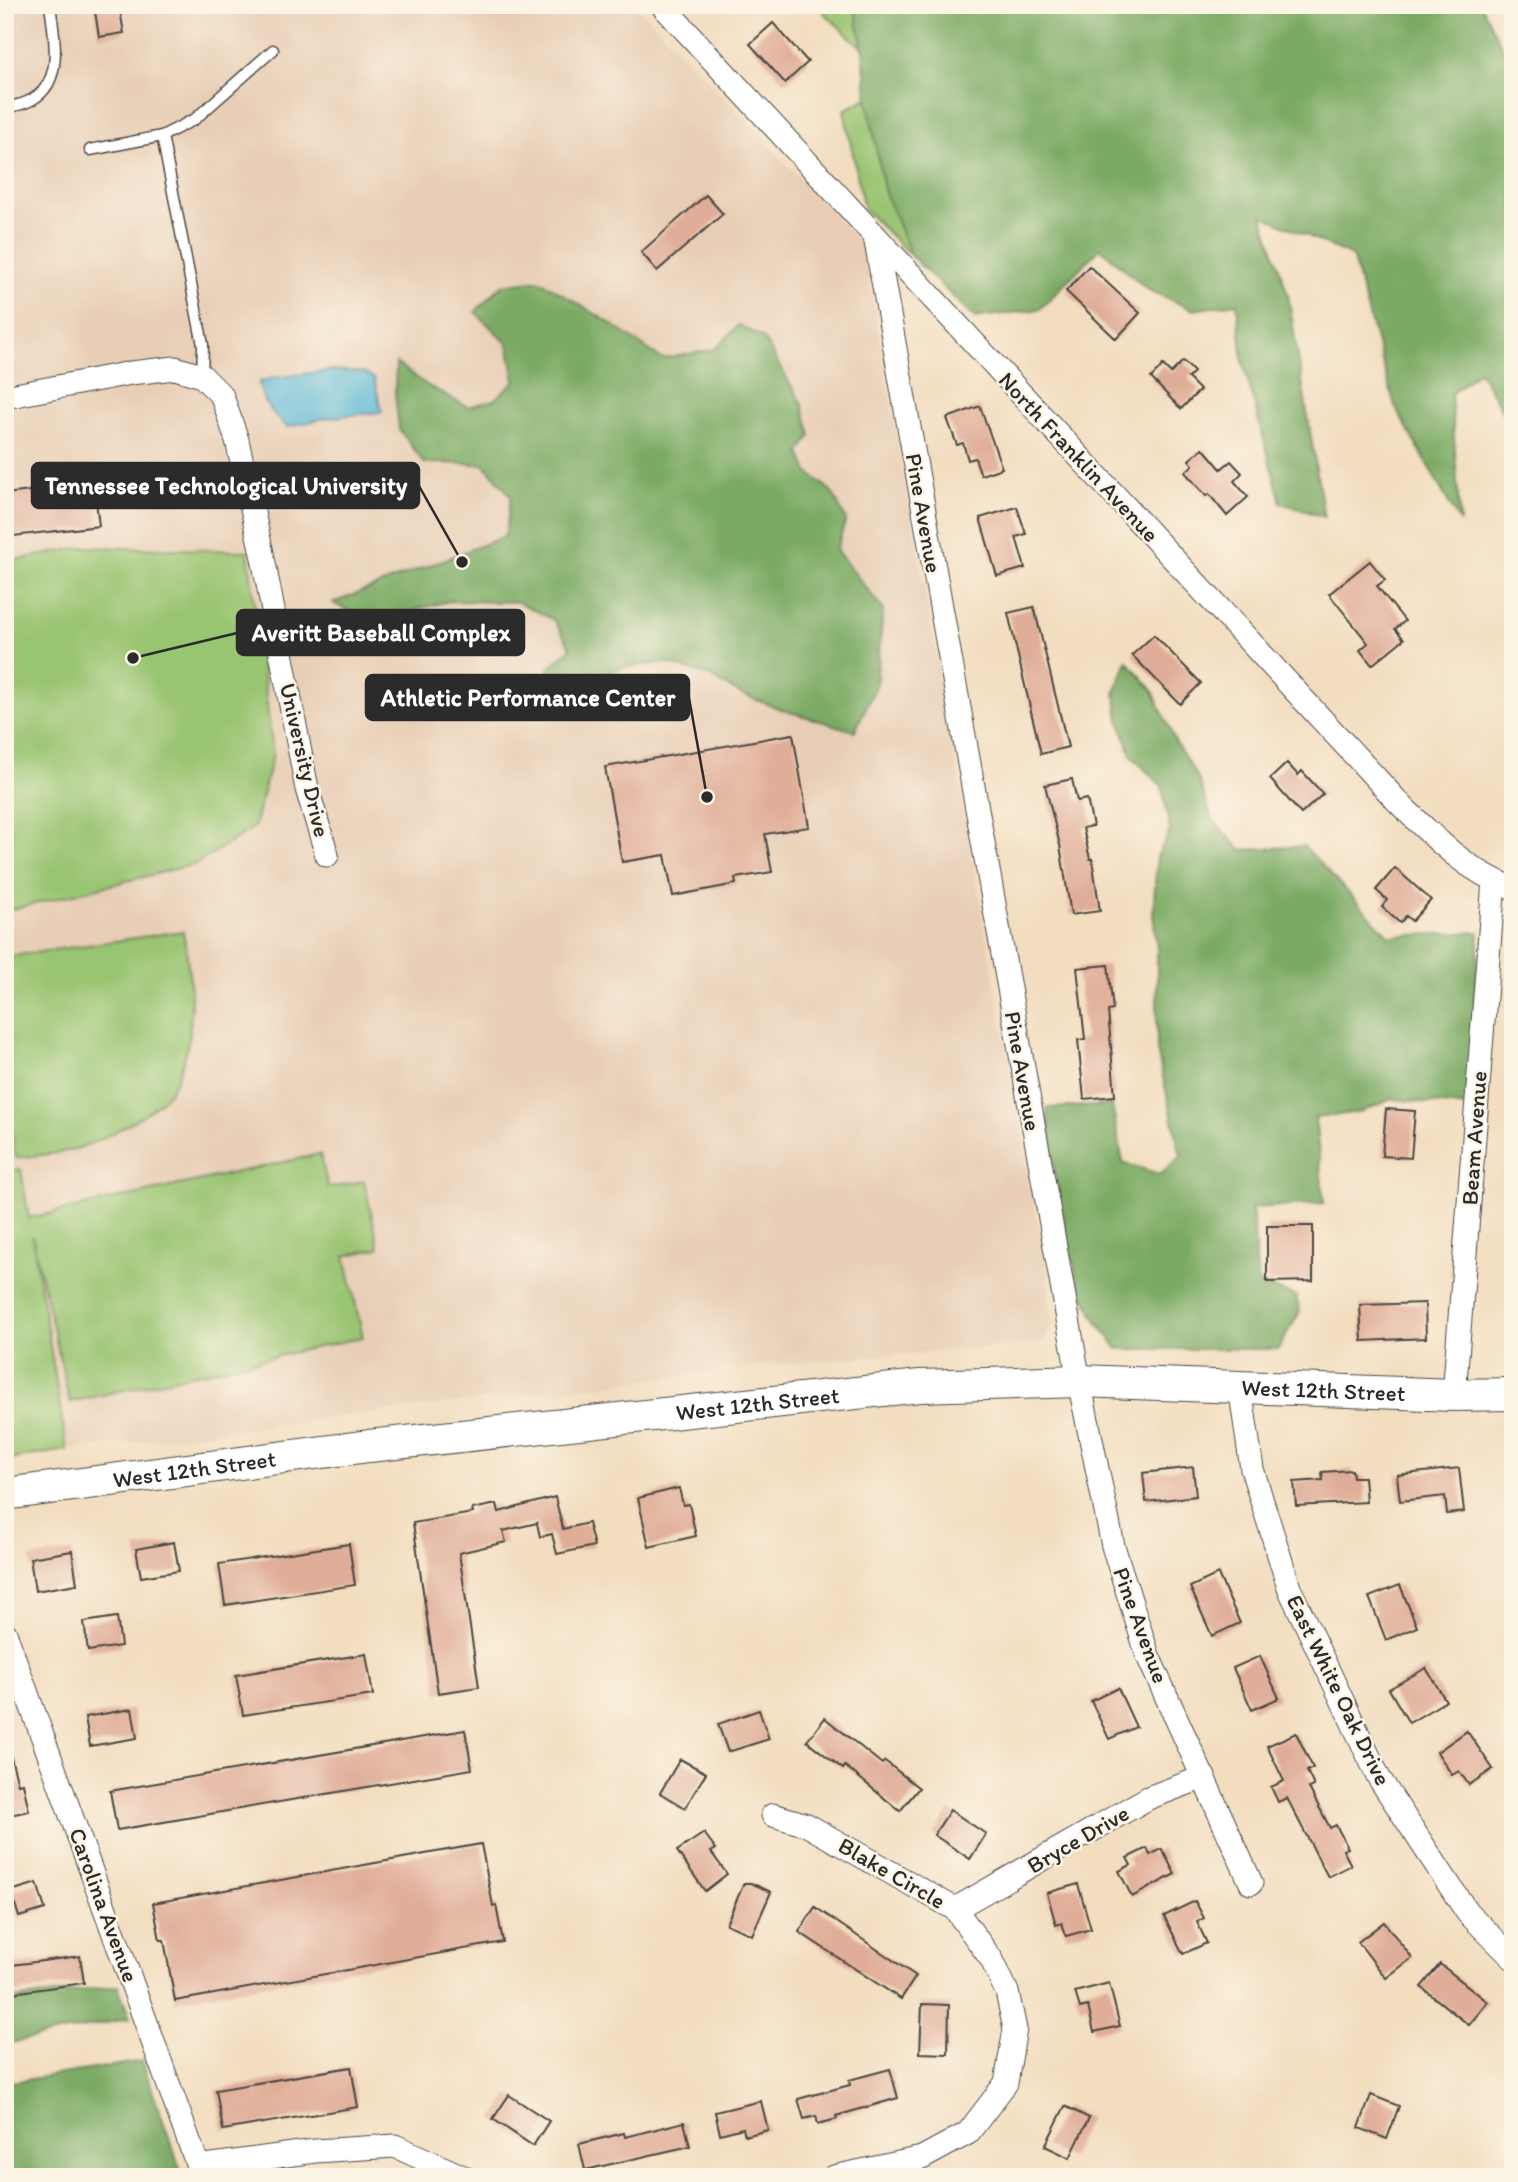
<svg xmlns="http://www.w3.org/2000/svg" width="1518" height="2182" font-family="Itim,sans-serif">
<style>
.built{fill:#e8ceb6}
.green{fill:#99c471;stroke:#62784e;stroke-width:2}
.forest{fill:#7aaa63;stroke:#526a47;stroke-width:2}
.water{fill:#58b7d6;stroke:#427180;stroke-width:2}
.building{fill:#e0ad98}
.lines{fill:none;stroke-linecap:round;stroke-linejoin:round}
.service-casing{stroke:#494641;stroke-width:13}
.minor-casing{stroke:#494641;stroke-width:25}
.secondary-casing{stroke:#494641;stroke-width:34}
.service{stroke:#fff;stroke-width:10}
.minor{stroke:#fff;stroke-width:23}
.secondary{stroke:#fff;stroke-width:32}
.labels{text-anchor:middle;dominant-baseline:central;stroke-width:5;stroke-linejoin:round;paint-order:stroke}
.street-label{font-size:23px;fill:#2b2b2b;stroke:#fcf5e5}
.leader{fill:none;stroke:#2b2b2b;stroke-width:2.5}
.callout-dot{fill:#2b2b2b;stroke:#fcf5e5;stroke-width:2.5}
.callout{fill:#2b2b2b;stroke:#2b2b2b;stroke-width:2.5}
.callout-label{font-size:24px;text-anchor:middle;font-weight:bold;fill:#fff}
</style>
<rect width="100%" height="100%" fill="#fcf5e5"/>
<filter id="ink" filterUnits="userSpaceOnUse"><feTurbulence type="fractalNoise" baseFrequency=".0143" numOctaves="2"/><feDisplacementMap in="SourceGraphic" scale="14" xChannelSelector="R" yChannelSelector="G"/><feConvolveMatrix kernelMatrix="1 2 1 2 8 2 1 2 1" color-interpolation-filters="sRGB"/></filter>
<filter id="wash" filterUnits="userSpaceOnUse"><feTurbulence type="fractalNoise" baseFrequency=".00686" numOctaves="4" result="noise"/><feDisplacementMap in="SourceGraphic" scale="28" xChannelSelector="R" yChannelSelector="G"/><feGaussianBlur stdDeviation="1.57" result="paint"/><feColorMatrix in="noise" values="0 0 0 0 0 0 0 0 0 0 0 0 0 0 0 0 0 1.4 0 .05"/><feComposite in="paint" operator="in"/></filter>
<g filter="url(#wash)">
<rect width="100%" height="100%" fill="#f2ddbf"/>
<path class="built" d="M5 5H636L863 245 1049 1286 1052 1323 1043 1343 768 1365 67 1450 5 1460Z"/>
<g class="green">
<path d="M821 5H854L863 49 822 11Z"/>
<path d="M867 98 884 190 911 256 864 209 844 110Z"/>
<path d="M84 547 248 551 273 754 254 827 196 864 5 911V562Z"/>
<path d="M183 931C192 983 199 1040 172 1088 162 1104 142 1116 127 1125 113 1133 99 1141 84 1146 63 1154 38 1155 16 1158L5 1098V957Z"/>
<path d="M320 1154 328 1188 364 1181 379 1248 345 1256 363 1337 70 1402 32 1236 67 1450 5 1460V1171L21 1169 29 1218Z"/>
</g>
<g class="forest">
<path d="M854 5H1481L1507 57 1513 87V430L1479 371 1451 394 1460 523 1395 406 1352 256 1262 215 1288 295 1324 517 1281 503 1243 363 1237 303 1194 310 1148 290 1100 248 1040 309 975 318 911 256 884 190 867 98 863 49Z"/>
<path d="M539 280 607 321 662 359 715 349 739 325 763 338 802 404 811 435 800 452 808 472 832 492 846 520 836 550 883 609 876 686 855 731 783 710 741 694 707 675 667 663 624 667 565 689 536 693 549 668 571 648 554 620 518 602 449 601 369 622 333 603 505 536 511 496 484 464 424 463 399 429 395 393 396 363 428 386 468 407 494 400 515 381 508 344 475 312 502 285Z"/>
<path d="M1127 661 1152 689 1176 743 1198 778 1212 819 1241 850 1304 846 1389 936 1479 932 1469 1107 1392 1099 1360 1112 1315 1118 1324 1203 1252 1208 1258 1283 1296 1296 1300 1312 1278 1349H1118L1096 1320 1078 1284 1058 1197 1047 1108 1112 1105 1123 1163 1160 1174 1181 1156 1157 1051V948L1153 914 1157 857 1170 831 1162 786 1132 757 1119 720 1115 692Z"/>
<path d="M118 1986 130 2018 5 2044V2000Z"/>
<path d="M142 2061 183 2177H5V2083Z"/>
</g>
<path class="water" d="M333 370 364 373 374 378 382 412 326 418 287 427C272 414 262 401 259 382L273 378Z"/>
<g id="blocks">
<g class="building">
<path d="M94 5H119L124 33 99 37Z"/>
<path d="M773 23 808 62 785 83 750 44Z"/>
<path d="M706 195 723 214 657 271 641 252Z"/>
<path d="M1089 266 1140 313 1116 339 1066 291Z"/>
<path d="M1183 361 1194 372 1188 378 1200 390 1181 409 1151 378 1163 365 1171 373Z"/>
<path d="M980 406 1002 468 981 475 975 458 968 460 963 443 957 445 947 418Z"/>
<path d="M1203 448 1221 469 1231 461 1242 473 1234 481 1248 497 1227 516 1209 494 1206 496 1185 472 1193 465 1189 460Z"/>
<path d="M94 484 99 526 5 537V494Z"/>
<path d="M1017 507 1026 534 1016 537 1025 568 997 576 980 518Z"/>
<path d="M1370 561 1385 580 1377 586 1405 621 1395 629 1404 639 1372 665 1360 650 1368 643 1329 594Z"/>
<path d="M1034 607 1068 747 1041 754 1008 613Z"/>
<path d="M1154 635 1201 683 1180 704 1132 655Z"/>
<path d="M793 734 809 827 765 834 772 872 735 878 736 884 673 896 665 855 622 862 605 767Z"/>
<path d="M1287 763 1298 775 1302 771 1323 794 1301 814 1270 779Z"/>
<path d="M1072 779 1077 801 1087 799 1093 826 1083 828 1090 859H1092L1100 911 1071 915 1060 845 1045 785Z"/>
<path d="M1395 868 1431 900 1412 921 1406 916 1400 923 1382 907 1387 900 1376 890Z"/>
<path d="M1108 965 1113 1010 1108 1011 1115 1096 1084 1099 1078 1040 1085 1039 1077 968Z"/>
<path d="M1386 1109 1415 1111 1411 1158 1382 1156Z"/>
<path d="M1267 1226H1313V1281L1267 1282Z"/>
<path d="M1425 1303 1426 1338 1362 1341 1360 1305Z"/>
<path d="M1193 1467 1196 1496 1146 1502 1143 1473Z"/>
<path d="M1459 1468 1464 1512 1447 1514 1445 1496 1400 1501 1397 1475Z"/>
<path d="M1352 1470 1353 1477H1364L1366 1502 1296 1506 1294 1482 1323 1480 1322 1472Z"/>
<path d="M679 1488 683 1505 689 1504 696 1536 649 1547 638 1498Z"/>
<path d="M555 1497 563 1529 588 1523 594 1546 557 1554 552 1534 540 1537 537 1523 503 1531 506 1542 459 1553 479 1687 438 1693 413 1523 473 1513 472 1509 497 1504 499 1512Z"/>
<path d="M174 1542 179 1571 141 1577 136 1549Z"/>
<path d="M349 1544 355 1585 225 1605 219 1564Z"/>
<path d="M72 1551 77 1584 35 1591 30 1558Z"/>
<path d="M1218 1574 1240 1623 1212 1636 1190 1587Z"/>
<path d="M1400 1585 1417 1627 1386 1640 1369 1597Z"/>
<path d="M117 1617 121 1646 88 1651 84 1622Z"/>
<path d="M366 1654 373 1695 243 1715 236 1675Z"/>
<path d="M1260 1656 1279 1698 1252 1710 1233 1668Z"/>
<path d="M1426 1668 1446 1701 1409 1723 1389 1689Z"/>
<path d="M1118 1688 1136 1727 1109 1739 1091 1701Z"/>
<path d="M132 1709 137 1738 90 1746 85 1717Z"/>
<path d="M759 1710 769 1739 728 1752 718 1724Z"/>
<path d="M825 1718 882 1764 885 1761 919 1788 900 1811 845 1766 843 1769 807 1741Z"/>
<path d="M465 1730 472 1769 117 1830 110 1791Z"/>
<path d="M1467 1731 1493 1769 1469 1785 1459 1771 1452 1775 1437 1752Z"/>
<path d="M1296 1733 1313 1768 1307 1771 1314 1786 1309 1788 1330 1828 1336 1825 1348 1848 1343 1850 1351 1865 1328 1877 1287 1798 1278 1802 1271 1787 1284 1781 1267 1746Z"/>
<path d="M10 1754 18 1784 23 1783 29 1811 5 1816V1755Z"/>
<path d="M680 1759 706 1773 685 1808 660 1793Z"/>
<path d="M950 1810 986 1834 970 1859 934 1835Z"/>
<path d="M704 1833 716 1849 711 1852 727 1874 705 1891 677 1851Z"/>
<path d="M481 1844 493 1906 496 1905 503 1942 175 2001 164 1940H160L153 1903Z"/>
<path d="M1147 1848 1150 1855 1162 1849 1175 1874 1132 1897 1119 1871 1131 1865 1127 1858Z"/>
<path d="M37 1883 45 1909 19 1917 11 1891Z"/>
<path d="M744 1883H751L771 1892 752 1935 726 1924Z"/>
<path d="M1078 1884 1091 1929 1066 1936 1062 1923 1056 1925 1047 1893Z"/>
<path d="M1195 1901 1204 1918 1197 1922 1207 1943 1183 1954 1164 1916Z"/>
<path d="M815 1907 916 1976 901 1999 799 1932Z"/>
<path d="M1384 1922 1412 1958 1386 1978 1358 1942Z"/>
<path d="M80 1956 84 1983 5 1994V1966Z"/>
<path d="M1440 1964 1488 2002 1469 2025 1421 1987Z"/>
<path d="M1109 1983 1120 2026 1094 2032 1088 2006 1080 2008 1075 1992Z"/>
<path d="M922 2004 949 2005 948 2054 920 2053Z"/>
<path d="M351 2067 358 2107 223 2130 216 2090Z"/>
<path d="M890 2069 898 2098 836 2116 837 2119 818 2124 816 2116 804 2119 798 2099 850 2085 849 2080Z"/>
<path d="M509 2095 549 2121 533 2146 493 2119Z"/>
<path d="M1371 2095 1399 2106 1387 2139 1359 2128Z"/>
<path d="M761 2101 768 2130 745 2136 743 2128 720 2134 715 2112Z"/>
<path d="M1065 2106 1089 2118 1070 2158 1045 2146Z"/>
<path d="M684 2122 690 2146 585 2170 579 2144 624 2133 625 2137Z"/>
</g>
</g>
</g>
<g filter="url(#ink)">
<use href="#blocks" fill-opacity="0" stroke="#494641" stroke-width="2"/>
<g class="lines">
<g class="service-casing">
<g id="service">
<path d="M5 108C12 106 21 105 27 102 66 86 54 37 50 5"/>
<path d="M162 136 195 119 273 50"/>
<path d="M90 150 162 136 203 345 202 376"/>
</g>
</g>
<g class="minor-casing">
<g id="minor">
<path d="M662 5 1398 802C1432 836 1467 872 1513 888"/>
<path d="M875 236 1079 1381 1113 1546 1148 1656 1251 1883"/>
<path d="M5 397 131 373 175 368 202 376 222 396 237 440 263 558 307 789 327 855"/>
<path d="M1240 1387 1252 1469 1290 1590 1379 1778 1467 1912 1513 1958"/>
<path d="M1454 1395 1494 881"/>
<path d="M5 1633 202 2177"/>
<path d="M773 1815 807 1825 955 1909 992 1960 1007 1992 1015 2029 1006 2083 968 2133 922 2158 834 2177"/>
<path d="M955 1909 1148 1798 1204 1777"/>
<path d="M198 2167 315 2151 395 2146 463 2177"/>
</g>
</g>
<g class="secondary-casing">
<g id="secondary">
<path id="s1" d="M5 1494 369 1446 920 1386 1079 1381 1454 1395 1513 1394"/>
</g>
</g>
<use href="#service" class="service"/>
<use href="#minor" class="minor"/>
<use href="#secondary" class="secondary"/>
</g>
</g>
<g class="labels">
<g class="street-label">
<text transform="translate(1079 457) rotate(47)">North Franklin Avenue</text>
<text transform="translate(924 513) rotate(80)">Pine Avenue</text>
<text transform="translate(305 760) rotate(77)">University Drive</text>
<text transform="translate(1023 1071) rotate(80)">Pine Avenue</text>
<text transform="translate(1474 1138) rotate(-86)">Beam Avenue</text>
<text stroke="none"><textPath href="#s1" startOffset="1325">West 12th Street</textPath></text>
<text stroke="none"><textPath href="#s1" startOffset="758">West 12th Street</textPath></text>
<text stroke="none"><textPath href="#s1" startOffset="191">West 12th Street</textPath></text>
<text transform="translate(1141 1625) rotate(70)">Pine Avenue</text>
<text transform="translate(1339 1690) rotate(64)">East White Oak Drive</text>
<text transform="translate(1078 1839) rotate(-30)">Bryce Drive</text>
<text transform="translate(892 1873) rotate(30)">Blake Circle</text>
<text transform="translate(104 1905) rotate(70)">Carolina Avenue</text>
</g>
</g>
<path class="leader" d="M462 562L419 486M133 658L237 633M707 797L689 698"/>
<g class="callout-dot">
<circle cx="462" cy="562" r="7"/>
<circle cx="133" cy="658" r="7"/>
<circle cx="707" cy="797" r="7"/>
</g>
<g class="callout">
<rect x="32" y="463" width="387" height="45" rx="7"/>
<rect x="237" y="610" width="287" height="45" rx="7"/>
<rect x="366" y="675" width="323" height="45" rx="7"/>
</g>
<g class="callout-label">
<text x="226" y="494">Tennessee Technological University</text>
<text x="381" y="641">Averitt Baseball Complex</text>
<text x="528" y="706">Athletic Performance Center</text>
</g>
<rect width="1518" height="2182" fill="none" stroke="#fcf5e5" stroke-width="28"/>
</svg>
